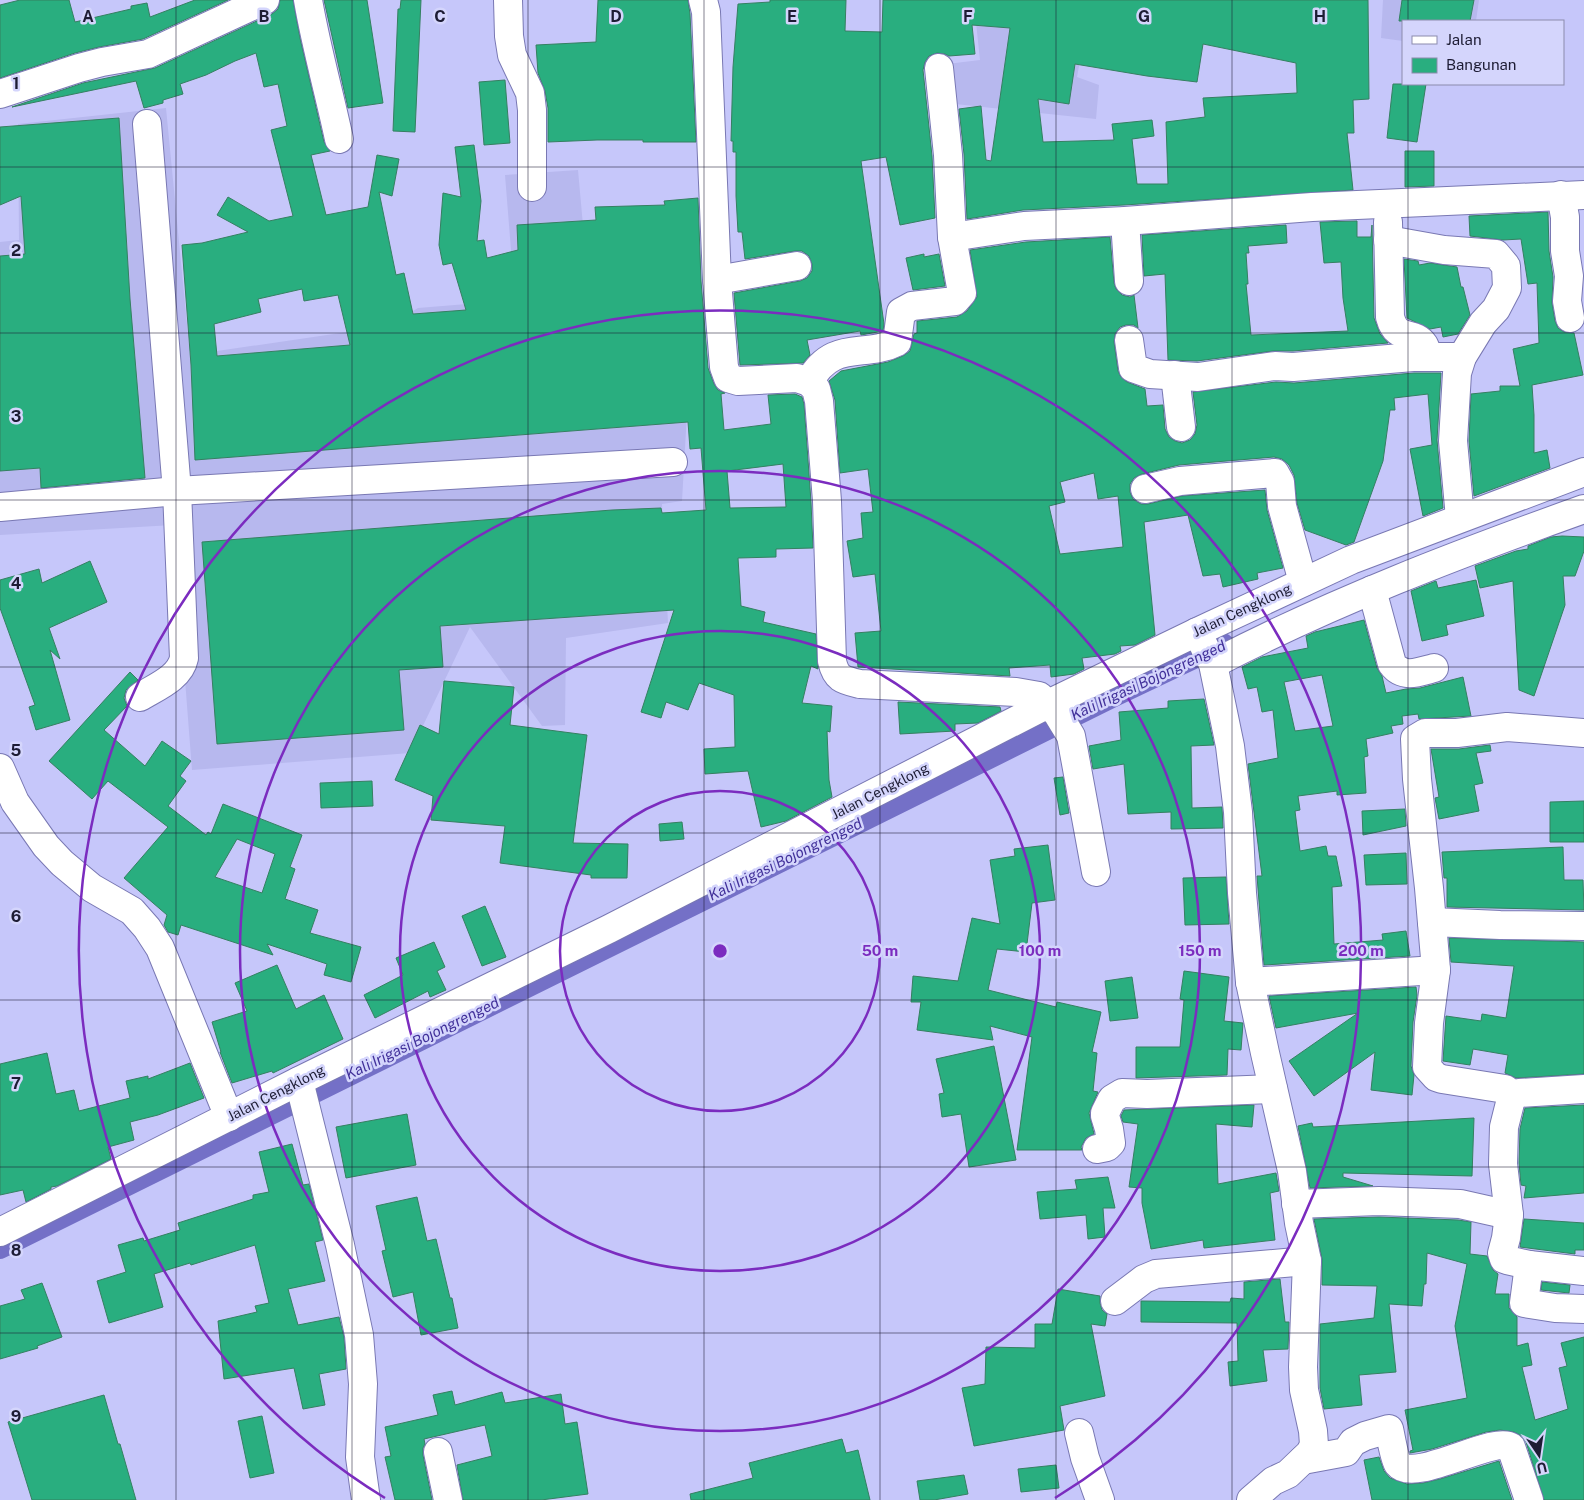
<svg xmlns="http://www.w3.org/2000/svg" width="1584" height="1500" font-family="'Public Sans',sans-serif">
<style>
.built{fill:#b7b8ee}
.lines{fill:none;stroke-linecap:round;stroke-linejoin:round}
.canal{stroke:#7470c7;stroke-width:22}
.building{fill:#29ae7f;stroke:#358061;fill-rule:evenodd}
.minor-casing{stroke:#7978b3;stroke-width:30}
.major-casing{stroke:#7978b3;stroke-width:30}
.minor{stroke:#fff;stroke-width:28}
.major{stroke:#fff;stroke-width:28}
.grid{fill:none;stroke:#1d1c34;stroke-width:1;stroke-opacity:0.55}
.ring{fill:none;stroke:#7b2cbf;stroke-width:2.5}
.labels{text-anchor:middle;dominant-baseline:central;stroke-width:5;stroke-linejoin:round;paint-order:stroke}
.street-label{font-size:14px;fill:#1d1c34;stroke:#d4d5fc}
.water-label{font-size:15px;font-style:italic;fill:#42319a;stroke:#d4d5fc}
.grid-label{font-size:16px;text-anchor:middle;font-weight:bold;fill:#1d1c34;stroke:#d4d5fc;stroke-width:5;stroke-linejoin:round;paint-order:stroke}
.centre{fill:#7b2cbf;stroke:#d4d5fc;stroke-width:2.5}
.ring-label{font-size:15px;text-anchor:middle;font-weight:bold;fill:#7b2cbf;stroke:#d4d5fc;stroke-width:5;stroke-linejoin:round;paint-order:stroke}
</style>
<rect width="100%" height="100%" fill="#c6c7fa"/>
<g class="built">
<path d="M1091 0 1077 77 1099 85 1096 119 946 103 947 64 980 60 976 22Z"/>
<path d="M1383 0H1479L1476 21H1403V41L1381 38Z"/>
<path d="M166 108 190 355 388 326 418 308 515 300 505 175 578 170 593 336 687 413 682 501 662 504 668 623 566 638 565 725 542 726 470 627 410 753 192 770 173 525 0 535V242L19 240 18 124Z"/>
</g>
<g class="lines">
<path class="canal" d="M0 1248 1114 696 1223 644"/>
</g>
<g class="building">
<path d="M20 0H69L75 22 131 9V6L147 3 150 17 195 0H228L143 39 99 47 75 53 0 78V5Z"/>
<path d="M280 0H293L300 38 324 142 330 151 311 155 326 215 368 207 377 155 399 159 392 196 379 192 396 275 404 273 413 314 466 310 452 263 443 265 439 245 443 193 461 197 455 147 474 145 481 201 477 241 484 240 487 258 518 250 517 225 596 220 595 207 665 205 664 201 698 198 701 281 708 368 714 384 718 390 725 393 721 394 724 430 771 424 768 395 795 394 802 397 804 404 811 502 813 548 776 549V557L738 558 741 606 765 612 763 622 816 634 818 669 811 666 802 703 832 706 830 732 827 731 829 780 832 797 786 821 761 827 748 771 705 774 704 749 735 747 734 695 699 683 688 710 666 702 661 718 641 712 674 610 440 626 443 667 399 670 404 730 217 744 202 542 612 510 661 508 662 513 706 510 701 448 690 449 688 422 195 460 191 365 182 245 202 243 248 232 217 215 228 197 269 221 293 216 271 130 287 126 278 84 264 87 256 53 235 61 206 75 180 84 183 94 163 100V103L144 108 136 81 12 107 83 83 155 68 272 14 278 9ZM302 289 304 301 338 295 350 345 217 356 214 324 261 312 258 299ZM783 464 786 507 730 508 727 471Z"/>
<path d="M324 0H367L383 103 348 108Z"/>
<path d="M401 0H421L415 132 393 131 398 9H400Z"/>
<path d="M598 0H688L690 14 696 142H643V140H597L548 142V108L545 91 538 73 536 45 596 42Z"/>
<path d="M770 0H846L845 31 882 32 883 0H1368L1369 99 1353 100 1354 133H1347L1353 190 1124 205 1023 210 967 219 964 154 959 109 981 106 986 160 991 161 1010 28 972 25 975 54 949 56 945 54 937 53 929 56 925 62 923 70 932 156 935 218 900 225 886 157 861 161 884 324 883 331 861 335 860 331 807 340 810 355 803 363 740 365 734 293 800 281 807 278 812 271V264L809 256 802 251H795L745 259 742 232H738L736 196V152H733V141H731L733 67 738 4 770 2ZM1203 44 1296 63 1297 93 1203 98 1205 117 1166 122 1168 184H1137L1132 139 1154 136 1152 120 1112 124 1114 140 1043 142 1038 99 1069 104 1075 64 1147 76 1197 82Z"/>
<path d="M1402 0H1474L1470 21H1399Z"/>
<path d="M505 80 510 143 484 145 479 82Z"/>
<path d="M1393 84H1426L1417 142 1387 138Z"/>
<path d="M119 118 130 299 145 478 41 488 40 468 0 471V256L25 254 21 196 0 205V127Z"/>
<path d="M1405 151H1434V186L1405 187Z"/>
<path d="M1548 212 1549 251 1553 277 1552 303 1555 321 1558 328 1564 332 1574 333 1583 375 1532 385 1534 415V453L1547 450 1550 468 1474 496 1469 441 1471 394 1500 391V386H1520L1513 349 1539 343 1537 283 1528 284 1521 239 1503 240 1470 236 1469 216Z"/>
<path d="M1357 221V237H1371L1372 225 1374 318 1380 334 1388 343 1293 351H1273L1197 361 1168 360 1165 274 1144 276 1142 235 1286 225 1287 243 1248 246 1249 253H1246L1248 284H1246L1251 335 1348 331 1343 298 1341 262 1324 263 1320 222Z"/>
<path d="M1110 237 1114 283 1116 289 1122 295 1130 297 1134 295 1138 328 1134 325H1126L1120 327 1115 334 1114 342 1118 371 1121 377 1127 382 1145 389 1147 406 1163 405 1165 429 1169 437 1175 441 1182 443 1190 440 1195 434 1197 425 1193 392 1276 382 1294 383 1414 373H1441L1437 440 1443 508 1423 516 1410 449 1432 445 1428 394 1394 398 1395 410H1390L1383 461 1354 542 1346 545 1305 530 1297 503 1294 475 1289 465 1282 459 1274 457 1179 465 1142 474 1134 478 1130 484V492L1133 499 1141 504H1148L1182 496 1265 490 1267 510 1283 568 1257 573 1258 579 1223 587 1220 574 1203 576 1188 515 1144 522 1155 635 1135 645 1120 646 1121 651 1115 654 1082 658 1084 669 1074 674 1051 677 1050 665 1009 668 1010 676 858 667 855 633 881 631 875 574 853 577 847 541 863 538 861 513 873 512 868 469 840 473 835 400 829 381 841 371 888 362 903 356 910 351 914 334 917 333V321L957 317 967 311 977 297 970 250 1026 242ZM1094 473 1098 499 1118 496 1123 547 1060 554 1049 506 1065 502 1060 482Z"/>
<path d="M924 254V257L939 254 945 286 913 290 906 258Z"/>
<path d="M1404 259 1418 261 1419 265 1430 263 1457 267 1461 287H1463L1470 315 1458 334 1443 337 1441 327 1430 329 1407 318Z"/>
<path d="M1562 536 1584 537V551L1575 576H1563L1565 605 1534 696 1519 690 1513 581 1480 588 1475 566 1516 551 1528 549V546L1551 537Z"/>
<path d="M90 561 107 602 49 628 60 659 50 650 70 720 36 730 29 707 35 705 0 608V580L39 569 42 583Z"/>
<path d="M1476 580 1484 616 1446 625 1448 635 1422 641 1411 591 1436 581 1438 588Z"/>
<path d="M1364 620 1377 668 1382 676 1386 693 1406 689 1420 688 1463 677 1471 716 1419 719 1418 714 1402 716 1403 724 1391 726 1393 733 1366 739 1368 756 1364 757 1366 793 1337 795V791L1298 796 1300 810 1295 811 1300 851 1326 846 1328 856H1336L1342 886 1332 887 1334 944 1383 940 1382 934 1406 931 1410 956 1264 965 1257 876H1262L1248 764 1278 758 1273 710 1262 712 1257 687 1248 689 1242 667 1262 657 1308 648 1306 636 1315 632ZM1322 675 1333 726 1295 731 1284 682Z"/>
<path d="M130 672 138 680 126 690 124 698 127 706 104 730 145 766 162 741 191 761 180 776 186 781 168 806 206 835 208 832 211 834 223 804 302 835 290 867 295 869 285 899 318 910 310 933 361 947 351 982 324 975 327 964 267 944 273 955 181 925 178 935 168 932 164 925 167 915 124 878 168 827 108 781 92 799 49 761ZM237 839 275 854 262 893 215 877Z"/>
<path d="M444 681 514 687 510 725 587 735 573 843 628 844 627 878H591V875L500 863 505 826 431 820 433 796 395 780 420 725 439 734Z"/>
<path d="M1204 699 1214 745 1191 746 1192 808 1222 807 1223 828 1171 829V812L1128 814 1124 764 1093 769 1089 746 1121 740 1119 712 1168 708V701Z"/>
<path d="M898 702 1000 707 1001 711 978 723 955 724V731L900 734Z"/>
<path d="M1490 745 1491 751 1476 753 1483 783 1474 785 1479 811 1439 819 1435 798 1439 797 1431 749H1459Z"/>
<path d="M1063 777 1069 813 1060 815 1054 778Z"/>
<path d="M372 781 373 806 321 808 320 783Z"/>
<path d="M1584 801V842H1550V802Z"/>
<path d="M1405 809 1406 826 1363 835 1362 811Z"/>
<path d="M682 822 684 839 660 841 659 824Z"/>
<path d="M1048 845 1055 900 1032 903 1026 952 997 949 988 990 1056 1007 1057 1002 1101 1012 1092 1052 1097 1053 1093 1091 1098 1092 1089 1113 1094 1134 1086 1138 1081 1147 1082 1150H1017L1032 1037 990 1026 993 1040 917 1030 921 1002H911L913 976 958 981 972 918 1000 924 990 860 1015 856 1014 849Z"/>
<path d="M1563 847 1564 880H1583L1584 910 1447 907V878H1444L1442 852Z"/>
<path d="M1406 853 1407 884 1366 885 1364 855Z"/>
<path d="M1226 877 1229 924 1185 925 1183 878Z"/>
<path d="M485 906 506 957 482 966 462 916Z"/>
<path d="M1449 938 1584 942V1074L1516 1078 1505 1073 1508 1055 1473 1049 1470 1065 1443 1061 1446 1016 1481 1021 1482 1014 1506 1018 1514 966 1451 962Z"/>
<path d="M434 942 445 967 437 971 446 990 430 997 428 991 375 1018 364 995 403 975 396 958Z"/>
<path d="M277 965 296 1009 324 995 343 1039 273 1073 272 1071 232 1083 220 1052H221L212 1022 247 1011 235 983Z"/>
<path d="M1184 971 1229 977 1224 1021 1243 1023 1241 1050 1228 1049 1227 1075 1136 1078V1047H1180L1184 1000 1180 999Z"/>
<path d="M1132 977 1138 1018 1110 1021 1105 981Z"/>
<path d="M1416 987 1417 995 1413 1022 1411 1066 1414 1075 1412 1095 1371 1090 1375 1052 1314 1096 1289 1061 1358 1013 1276 1028 1269 996Z"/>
<path d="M994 1046 1016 1160 969 1167 961 1114 942 1117 939 1094 944 1093 936 1059Z"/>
<path d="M47 1053 56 1094 74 1090 79 1111 130 1098 126 1081 148 1076V1079L190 1063 204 1098 158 1115 130 1122 134 1140 108 1147 111 1159 57 1186 51 1187V1189L26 1202 23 1190 0 1195V1064Z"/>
<path d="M1254 1105 1252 1127 1216 1124 1218 1184 1276 1173 1279 1191 1270 1193 1275 1240 1204 1248 1203 1240 1151 1249 1142 1203V1188L1129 1187 1138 1124 1123 1122 1121 1116 1124 1110Z"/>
<path d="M1584 1105V1193L1524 1198 1526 1186 1521 1185 1519 1163 1520 1129 1525 1108Z"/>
<path d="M407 1114 416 1165 346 1178 336 1127Z"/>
<path d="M1474 1118 1472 1176 1343 1173V1177L1373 1186 1310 1188 1298 1126 1312 1123 1313 1127Z"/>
<path d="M292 1144 303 1185 309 1184 323 1240 315 1242 325 1281 288 1289 298 1325 339 1317 344 1337 346 1369 319 1374 325 1405 303 1409 294 1368 224 1379 218 1321 257 1312 255 1306 269 1303 255 1245 191 1265 190 1263 154 1274 163 1307 109 1323 97 1281 126 1272 118 1245 143 1238 144 1241 180 1230 178 1223 253 1199V1195L269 1192 259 1152Z"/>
<path d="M1108 1177 1115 1208H1103L1105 1237 1088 1239 1086 1215 1040 1219 1037 1192 1077 1189 1075 1180Z"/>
<path d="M417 1197 427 1241 436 1239 450 1298H452L458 1328 421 1335 413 1292 393 1297 382 1251 386 1250 376 1206Z"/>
<path d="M1379 1217 1458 1220 1471 1222 1470 1254 1487 1256 1493 1270 1498 1274 1495 1294H1509V1308L1517 1317V1346L1528 1343 1532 1365 1522 1367 1535 1420 1568 1409 1559 1368 1567 1366 1561 1343 1584 1337V1500H1544L1526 1442 1522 1436 1514 1432 1500 1430 1486 1432 1432 1449 1410 1453V1451L1413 1450 1405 1410 1467 1398 1455 1326 1467 1264 1427 1253 1426 1284H1424L1422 1306 1389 1304 1396 1372 1359 1375 1362 1405 1324 1409 1320 1388V1324L1374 1318 1377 1286 1322 1285V1259L1314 1219Z"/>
<path d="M1524 1219 1584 1223V1250H1575V1254L1520 1247Z"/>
<path d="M1280 1279 1285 1322H1289L1288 1349 1263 1350 1267 1381 1230 1386 1228 1362 1238 1361 1237 1323 1141 1322V1301L1230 1302 1231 1298 1244 1299V1282Z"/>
<path d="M1542 1282 1570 1285 1569 1293 1541 1290Z"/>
<path d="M42 1283 62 1337 37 1346 38 1348 0 1359V1306L25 1299 21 1290Z"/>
<path d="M1058 1289 1100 1296V1303L1102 1310 1107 1314 1105 1326 1091 1324 1105 1396 1060 1406 1064 1430 974 1446 962 1388 985 1384 986 1347 1035 1348V1324H1052Z"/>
<path d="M452 1391 455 1405 502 1392 505 1403 561 1394 565 1424 577 1422 588 1494 541 1500H463L457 1465 492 1456 485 1425 424 1439 425 1444 423 1448V1455L432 1500H395L385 1457 391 1456 385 1427 438 1415 433 1395Z"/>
<path d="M104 1395 118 1444H120L136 1500H32L8 1422Z"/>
<path d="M262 1416 274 1473 250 1478 238 1421Z"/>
<path d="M842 1439 846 1453 858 1450 870 1500H691L690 1494 753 1478 749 1463Z"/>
<path d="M1379 1457 1384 1471 1390 1478 1407 1484 1423 1483 1440 1479 1499 1461 1512 1500H1372L1364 1460Z"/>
<path d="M1056 1465 1059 1488 1021 1492 1018 1469Z"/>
<path d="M964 1475 968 1494 934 1500H920L917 1481Z"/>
</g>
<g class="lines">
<g class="minor-casing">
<g id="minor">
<path d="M308 0C316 47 329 92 339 139"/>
<path d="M508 0 509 36 512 55 530 93 532 110V187"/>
<path d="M703 0 706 12 717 280 724 367 728 378 738 381 797 378 809 382 816 389 819 401 827 501 832 661C836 679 843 680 860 684L1016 692 1039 696 1057 713 1071 736 1096 872"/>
<path d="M0 94 79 68 102 62 148 54 265 0"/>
<path d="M1561 195 1565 217V251L1569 276 1567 301 1570 318"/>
<path d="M1125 221 1129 281"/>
<path d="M1388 222 1390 317C1397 343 1413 329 1424 345 1426 348 1427 354 1428 357"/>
<path d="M952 237 1024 226 1125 221 1312 207 1584 195"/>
<path d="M1388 240 1444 250 1496 254 1506 266 1507 288 1496 309 1483 323 1462 357 1457 373 1453 441 1460 518"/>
<path d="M717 280 797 266"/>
<path d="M1129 340 1133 368 1150 374 1198 377 1275 366 1293 367 1413 357H1462"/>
<path d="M1175 375 1181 427"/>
<path d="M809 382C833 338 864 359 897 342L901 312 912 306 955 301 962 293 952 237 948 155 939 68"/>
<path d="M1145 489 1180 481 1275 473 1280 482 1282 506 1303 582"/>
<path d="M0 507 177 491 673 462"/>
<path d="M1372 590 1392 664C1403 679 1419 672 1434 668"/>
<path d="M1197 632 1213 664 1230 746 1238 812 1242 893 1250 982 1265 1053 1292 1171 1299 1223 1307 1261 1303 1367 1304 1390 1313 1431 1314 1445 1310 1453 1288 1474 1273 1481 1251 1500"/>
<path d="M1213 664C1332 602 1458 554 1584 509"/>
<path d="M140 697C156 687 180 678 184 658L177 491 147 124"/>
<path d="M0 768 15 802 46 846 62 863 92 888 132 911 147 928 160 948 229 1117"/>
<path d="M1432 922 1500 925 1584 926"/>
<path d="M1250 982 1436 970"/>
<path d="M299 1081 340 1245 359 1335 363 1384 360 1457 366 1500"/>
<path d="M1512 1095 1505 1089 1442 1079 1436 1077 1427 1067 1429 1023 1436 970 1429 888 1417 779 1415 739 1425 733H1457L1507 727 1584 733"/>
<path d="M1512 1095 1504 1127 1503 1164 1509 1215 1506 1238 1502 1253 1504 1259 1507 1260 1529 1265 1524 1303 1555 1308 1584 1309"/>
<path d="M1512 1095 1519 1093 1584 1089"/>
<path d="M1097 1149 1107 1147 1111 1143 1109 1129 1105 1116V1113L1112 1099 1122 1093 1147 1094 1273 1089"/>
<path d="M1296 1204 1379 1201 1460 1204 1509 1215"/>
<path d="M1529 1265 1584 1271"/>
<path d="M1115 1301 1144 1279 1156 1274 1307 1261"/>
<path d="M1079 1433 1085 1458 1100 1500"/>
<path d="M438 1452 448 1500"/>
<path d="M1303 1460 1346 1452 1353 1442 1365 1436 1389 1429C1391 1437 1394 1458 1398 1464 1414 1484 1494 1435 1511 1447L1529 1500"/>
</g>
</g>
<g class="major-casing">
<path id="major" d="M0 1232 299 1081 609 929 1048 704 1197 632 1351 560 1584 472"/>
</g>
<use href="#minor" class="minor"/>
<use href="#major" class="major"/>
</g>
<path class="grid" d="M176 0V1500M352 0V1500M528 0V1500M704 0V1500M880 0V1500M1056 0V1500M1232 0V1500M1408 0V21M1408 84V1500M0 167H1584M0 333H1584M0 500H1584M0 667H1584M0 833H1584M0 1000H1584M0 1167H1584M0 1333H1584"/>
<g class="ring">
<circle cx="720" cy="951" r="160"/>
<circle cx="720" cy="951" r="320"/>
<circle cx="720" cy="951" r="480"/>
<path d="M385 1498A641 641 0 1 1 1055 1498"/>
</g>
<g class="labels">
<g class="street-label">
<text transform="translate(1242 610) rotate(-25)">Jalan Cengklong</text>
<text transform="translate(880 791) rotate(-27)">Jalan Cengklong</text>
<text transform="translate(276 1093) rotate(-27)">Jalan Cengklong</text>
</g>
<g class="water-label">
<text transform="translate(1148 680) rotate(-25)">Kali Irigasi Bojongrenged</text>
<text transform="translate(785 859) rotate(-26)">Kali Irigasi Bojongrenged</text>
<text transform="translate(422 1038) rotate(-26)">Kali Irigasi Bojongrenged</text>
</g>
</g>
<g class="grid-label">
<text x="88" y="22">A</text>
<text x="264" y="22">B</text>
<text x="440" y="22">C</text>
<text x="616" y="22">D</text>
<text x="792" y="22">E</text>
<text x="968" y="22">F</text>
<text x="1144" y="22">G</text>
<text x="1320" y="22">H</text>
<text x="16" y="89">1</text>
<text x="16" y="256">2</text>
<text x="16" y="422">3</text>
<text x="16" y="589">4</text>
<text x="16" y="756">5</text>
<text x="16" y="922">6</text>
<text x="16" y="1089">7</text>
<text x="16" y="1256">8</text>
<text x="16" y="1422">9</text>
</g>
<circle cx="720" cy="951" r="8" class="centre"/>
<g class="ring-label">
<text x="880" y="956">50 m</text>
<text x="1040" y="956">100 m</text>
<text x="1200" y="956">150 m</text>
<text x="1361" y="956">200 m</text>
</g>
<rect x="1402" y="20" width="162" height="65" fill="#d4d5fc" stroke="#8b8bac"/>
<rect x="1412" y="36" width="25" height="8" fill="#ffffff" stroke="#8b8bac"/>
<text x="1446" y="45" font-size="15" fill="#1d1c34">Jalan</text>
<rect x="1412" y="58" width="25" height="15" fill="#29ae7f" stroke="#8b8bac"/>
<text x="1446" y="70" font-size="15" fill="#1d1c34">Bangunan</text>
<g transform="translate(1539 1455) rotate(167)" stroke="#d4d5fc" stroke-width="4" paint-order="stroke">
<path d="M0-4L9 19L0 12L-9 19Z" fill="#1d1c34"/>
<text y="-8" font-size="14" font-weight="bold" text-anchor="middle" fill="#1d1c34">U</text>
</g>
</svg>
